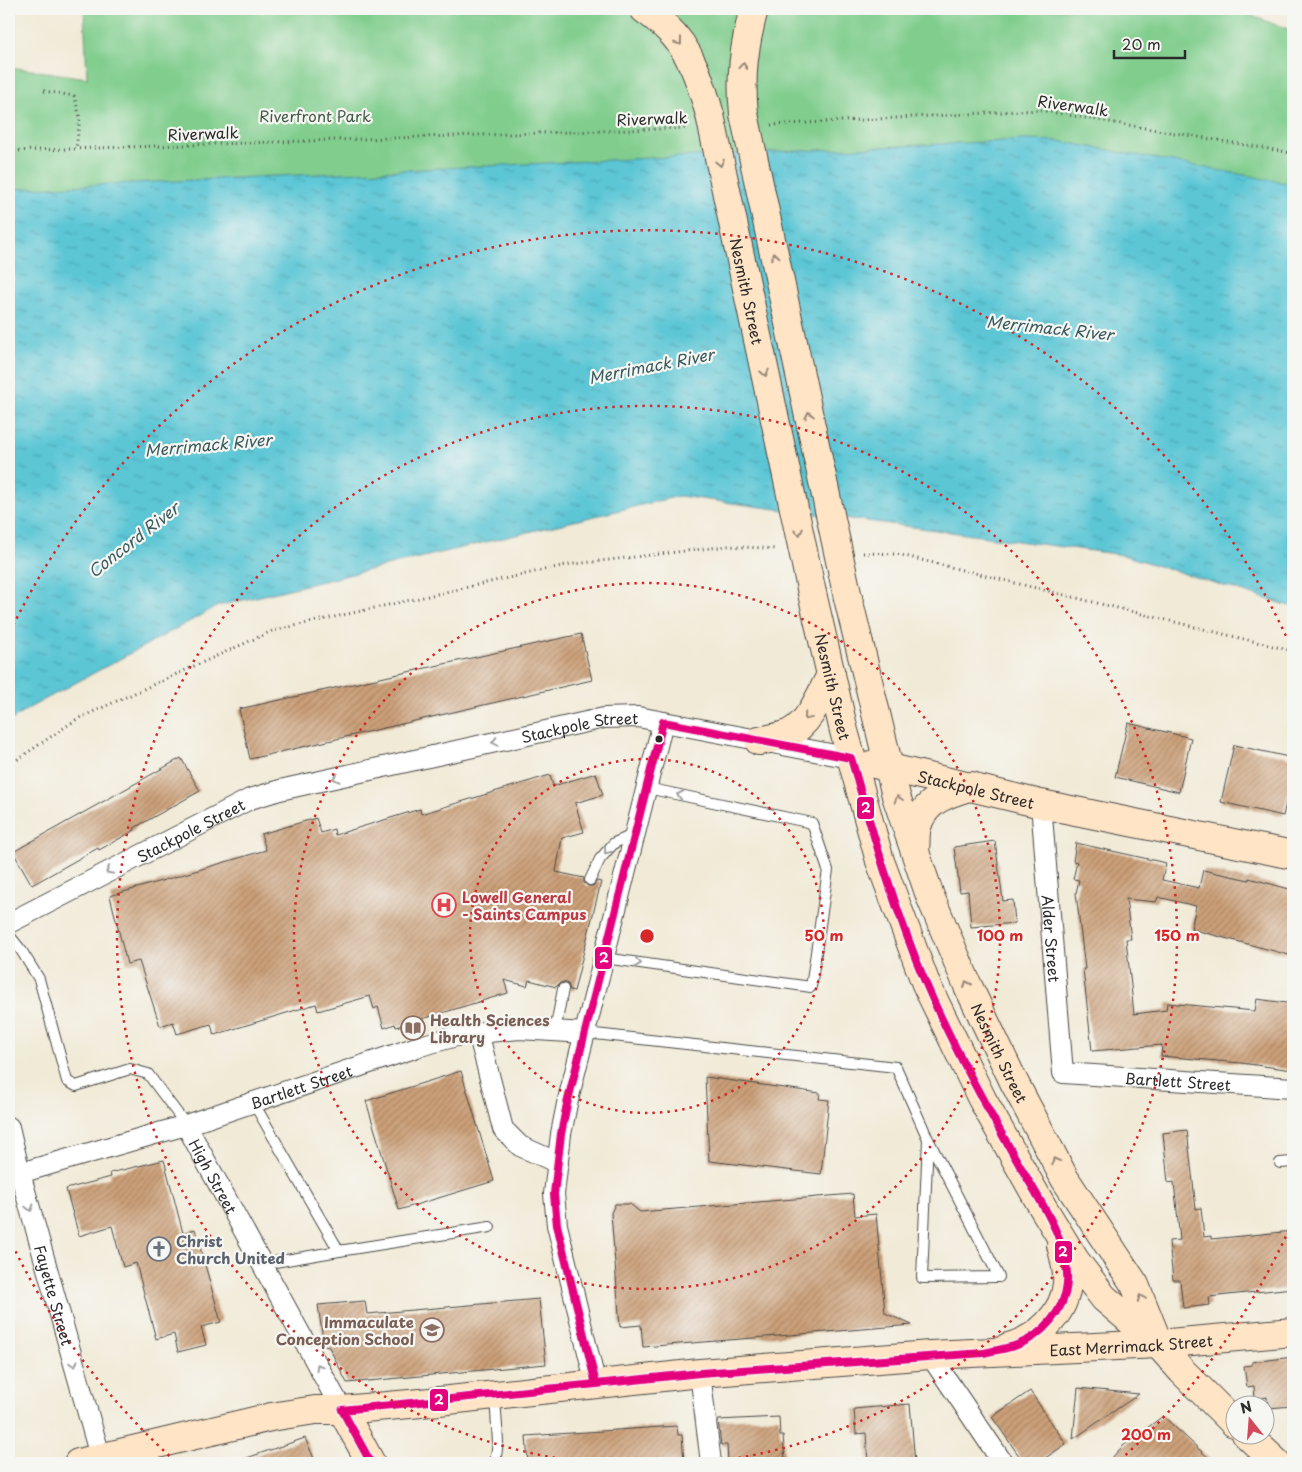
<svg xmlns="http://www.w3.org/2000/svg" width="1302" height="1472" font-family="'Playpen Sans',sans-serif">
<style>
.green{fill:#80cd8d;stroke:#567c5c}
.water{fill:url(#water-ripples);stroke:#437880}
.building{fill:url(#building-hatch)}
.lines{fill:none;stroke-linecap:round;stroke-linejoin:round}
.lane-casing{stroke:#494845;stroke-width:12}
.street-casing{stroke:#494845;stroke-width:22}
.secondary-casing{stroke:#494845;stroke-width:30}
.path{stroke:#494845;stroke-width:3;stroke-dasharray:1 4;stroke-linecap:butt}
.lane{stroke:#fff;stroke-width:10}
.street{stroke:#fff;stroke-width:20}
.secondary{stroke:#ffe4c6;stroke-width:28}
.secondary-bridge-casing{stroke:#494845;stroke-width:30;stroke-linecap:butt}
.secondary-bridge{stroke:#ffe4c6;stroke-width:28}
.bus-1-casing{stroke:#f6f6f2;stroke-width:11}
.bus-1{stroke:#e5007d;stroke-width:8}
.oneway{stroke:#958878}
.oneway2{stroke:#a0a0a0}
.ring{fill:none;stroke:#d62828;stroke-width:2.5;stroke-dasharray:2.5 5}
.bus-dot{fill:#2b2b2b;stroke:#f6f6f2;stroke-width:2}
.labels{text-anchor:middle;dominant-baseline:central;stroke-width:4.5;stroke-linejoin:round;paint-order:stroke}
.street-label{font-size:15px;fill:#2b2b2b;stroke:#f6f6f2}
.park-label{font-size:15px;fill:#445c48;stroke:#f6f6f2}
.health-label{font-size:15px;font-weight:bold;fill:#be3a42;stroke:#f6f6f2;text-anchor:start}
.education-label{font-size:15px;font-weight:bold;fill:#785e54;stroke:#f6f6f2;text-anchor:start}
.worship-label{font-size:15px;font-weight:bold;fill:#5b616d;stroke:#f6f6f2;text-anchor:start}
.water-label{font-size:16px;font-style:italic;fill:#395a5e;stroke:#f6f6f2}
.centre{fill:#d62828;stroke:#f6f6f2;stroke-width:2.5}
.ring-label{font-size:15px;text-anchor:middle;font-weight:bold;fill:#d62828;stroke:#f6f6f2;stroke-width:4.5;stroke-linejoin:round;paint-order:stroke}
.line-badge{stroke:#f6f6f2;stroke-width:2}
.badge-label{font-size:14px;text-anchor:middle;font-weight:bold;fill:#fff}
</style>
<defs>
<pattern id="water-ripples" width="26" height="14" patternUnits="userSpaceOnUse" patternTransform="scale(1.25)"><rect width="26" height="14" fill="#5bc6d5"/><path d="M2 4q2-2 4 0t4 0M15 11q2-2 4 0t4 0" fill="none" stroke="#4ba1ad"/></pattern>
<pattern id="building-hatch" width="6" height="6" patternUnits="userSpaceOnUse" patternTransform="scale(1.25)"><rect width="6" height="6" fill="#cca079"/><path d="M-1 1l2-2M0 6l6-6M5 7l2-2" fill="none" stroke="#a68363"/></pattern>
</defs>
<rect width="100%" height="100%" fill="#f6f6f2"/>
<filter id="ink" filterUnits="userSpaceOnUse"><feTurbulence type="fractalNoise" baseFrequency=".02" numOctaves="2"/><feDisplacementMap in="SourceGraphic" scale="10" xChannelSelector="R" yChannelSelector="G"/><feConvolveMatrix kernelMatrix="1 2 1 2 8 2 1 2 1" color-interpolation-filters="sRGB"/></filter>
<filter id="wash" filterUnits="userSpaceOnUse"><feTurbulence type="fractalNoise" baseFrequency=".0096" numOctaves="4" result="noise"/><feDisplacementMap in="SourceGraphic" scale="20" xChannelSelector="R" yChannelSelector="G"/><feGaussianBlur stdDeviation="1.12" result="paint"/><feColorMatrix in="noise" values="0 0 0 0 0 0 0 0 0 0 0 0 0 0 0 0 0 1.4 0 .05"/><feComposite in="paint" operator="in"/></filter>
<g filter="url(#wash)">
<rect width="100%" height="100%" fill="#f1ead7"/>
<path class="green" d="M84 9H1233L1293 31V199L9 229V67L87 78Z"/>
<path class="water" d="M1025 140 1059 141 1293 184V607L1123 555 679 496 218 606 29 708 9 722V189Z"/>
<g id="blocks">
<g class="building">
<path d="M581 634 592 680 250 759 239 709Z"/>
<path d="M1128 723 1191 738 1179 792 1115 777Z"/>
<path d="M1234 745 1293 758V772L1283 816 1221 802Z"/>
<path d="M181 758 200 791 134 828 135 830 99 850 98 848 32 885 13 852Z"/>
<path d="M596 773 603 795 575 803 584 832 562 838 556 872 584 878V883L588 886H593L597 881 601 882 574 991 570 990 568 984 564 982 560 983 556 987 529 980 527 986 504 980 508 993 396 1027 395 1024 384 1028 378 1007 374 1009 370 996 318 1011 316 1004 214 1035 211 1024 177 1034 173 1022 160 1026 139 961 127 964 110 896 266 850 261 834 316 818 321 833 334 829 335 835 420 809 421 814 550 775 553 786Z"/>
<path d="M995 841 1003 901 1013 900 1015 923 971 927 968 891 960 892 954 847Z"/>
<path d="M1076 843 1166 863 1162 880 1199 888 1203 870 1249 880V878L1293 890V956L1191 929 1196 906 1158 897 1156 902 1126 899 1131 939H1126L1134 1014 1166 1010 1167 1003 1255 1011 1257 999 1293 1004V1070L1241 1063 1161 1056 1162 1045 1092 1051 1083 969H1085L1076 893 1079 880 1073 879 1077 862 1073 861Z"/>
<path d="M461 1071 494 1181 399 1210 366 1101Z"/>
<path d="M705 1077 820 1093 819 1099 829 1100 821 1174 709 1161Z"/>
<path d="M1187 1130 1196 1209 1201 1208 1204 1237 1211 1236V1239L1293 1231V1288L1209 1297 1210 1305 1183 1308 1180 1280H1173L1169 1241 1180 1240 1174 1182 1168 1183 1163 1133Z"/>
<path d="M164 1160 183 1233 195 1229 221 1322 201 1327 206 1345 178 1352 174 1334 156 1339 136 1263 123 1267 112 1226 79 1236 66 1189 111 1177 110 1173Z"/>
<path d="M853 1194 855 1216 876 1214 885 1313 912 1325 643 1347 641 1325 620 1327 611 1213 615 1204H630L640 1212Z"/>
<path d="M539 1299 546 1364 347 1383 329 1347 324 1346 318 1305 365 1301 367 1314Z"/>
<path d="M1293 1357V1406L1268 1408 1267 1397 1255 1399 1254 1386 1247 1387 1244 1366 1252 1365V1362Z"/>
<path d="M1078 1388 1139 1394 1073 1439Z"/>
<path d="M1030 1391 1066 1444 1038 1463H1024L992 1417Z"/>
<path d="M910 1404 915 1463H868L866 1433 856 1434 854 1409Z"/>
<path d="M1163 1416 1214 1463H1107L1123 1446Z"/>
<path d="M779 1417 780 1436H783L785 1460 756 1461V1463H728L727 1445H721L718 1420Z"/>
<path d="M677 1426 678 1435H682L684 1463H528L526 1436Z"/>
<path d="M305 1438 316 1463H241V1460Z"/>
</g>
</g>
</g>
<g filter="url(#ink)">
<use href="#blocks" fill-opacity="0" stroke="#494845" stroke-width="1"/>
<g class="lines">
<g class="lane-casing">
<g id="lane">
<path d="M590 880 600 859 614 843 635 834"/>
<path d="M9 935 21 950 39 979 67 1081 76 1086 130 1069 148 1074 186 1125"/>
<path d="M604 958 811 987 828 870 812 823 647 788"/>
<path d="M555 1031 563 989"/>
<path d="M586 1033 896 1067 928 1139 999 1277 922 1278 928 1139"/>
<path d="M253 1102 339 1251 490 1227"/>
<path d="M1280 1163 1293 1162"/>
<path d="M263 1264 339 1251"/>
<path d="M495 1397 498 1442 495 1463"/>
</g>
</g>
<g class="street-casing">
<g id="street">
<path id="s1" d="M1041 804 1063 1073 1293 1088"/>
<path id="s2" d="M9 923 250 799 280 790 604 718 638 717 851 758"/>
<path d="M478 1032 503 1129 520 1146 558 1163"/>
<path id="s3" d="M186 1125 342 1410"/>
<path id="s4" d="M9 1127 20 1173 102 1463"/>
<path id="s5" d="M20 1173 186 1125 420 1046 460 1035 519 1029 586 1033"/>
<path d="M930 1355 1003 1463"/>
<path d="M700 1373 711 1463"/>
<path d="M596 1385 557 1225 554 1194 561 1134 567 1104 663 722"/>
</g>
</g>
<g class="secondary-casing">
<g id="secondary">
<path d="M644 9C651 14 659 20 665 26 691 49 701 83 710 115"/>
<path d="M744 114C740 76 744 46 754 9"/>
<path id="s6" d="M812 593 844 731 880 861 926 984 982 1099 1042 1206 1075 1260 1104 1298 1158 1344 1182 1371 1234 1423"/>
<path id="s7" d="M848 598 896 796 930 896 968 986 1014 1082 1065 1179 1135 1285 1157 1340"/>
<path d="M759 741C769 739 781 737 790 733 811 722 820 695 831 675"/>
<path id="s8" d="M874 764 1041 804 1293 855"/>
<path d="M915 851C916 843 915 834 917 827 924 800 948 793 972 786"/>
<path d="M1008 1347C1037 1340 1065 1314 1067 1283 1068 1270 1064 1257 1061 1245"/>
<path d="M342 1410 371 1463"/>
<path d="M1246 1434 1277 1463"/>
<path id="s9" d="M78 1463 271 1417 315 1410H342L421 1403 700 1373 930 1355 1158 1344 1293 1332"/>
</g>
</g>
<g class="path">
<path d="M44 91 74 96 80 117 76 149"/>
<path d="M771 125 1039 110 1293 153"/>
<path d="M9 151 688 128"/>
<path d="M863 553 897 554 1293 651"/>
<path d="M9 765 77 719 272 631 566 565 728 546 777 549"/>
</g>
<use href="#lane" class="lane"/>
<use href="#street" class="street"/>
<use href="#secondary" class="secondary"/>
<g class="secondary-bridge-casing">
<g id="secondary-bridge">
<path d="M744 114 848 598"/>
<path id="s10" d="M710 115 812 593"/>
</g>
</g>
<use href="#secondary-bridge" class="secondary-bridge"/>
<g class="bus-1-casing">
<g id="bus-1">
<path d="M663 722 851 758C873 834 895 911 926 984 953 1047 986 1107 1020 1166 1039 1199 1070 1243 1067 1283 1065 1310 1042 1336 1017 1345 1007 1349 995 1350 984 1353L700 1373 596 1384 557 1225 554 1194 561 1134 567 1104Z"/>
<path d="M371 1463 342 1410 596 1384"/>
</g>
</g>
<use href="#bus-1" class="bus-1"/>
</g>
<defs><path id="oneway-chevron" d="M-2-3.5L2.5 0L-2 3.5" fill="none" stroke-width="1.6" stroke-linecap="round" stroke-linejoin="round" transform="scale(1.25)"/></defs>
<g class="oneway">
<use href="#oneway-chevron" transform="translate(679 42) rotate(53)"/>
<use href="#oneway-chevron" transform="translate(743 66) rotate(-85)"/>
<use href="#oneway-chevron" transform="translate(720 163) rotate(78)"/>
<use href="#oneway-chevron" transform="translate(775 256) rotate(-102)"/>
<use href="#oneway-chevron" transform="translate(765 373) rotate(78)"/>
<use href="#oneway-chevron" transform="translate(809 415) rotate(-102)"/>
<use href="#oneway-chevron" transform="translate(799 532) rotate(78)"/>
<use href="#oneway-chevron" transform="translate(807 717) rotate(130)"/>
<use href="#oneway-chevron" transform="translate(898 799) rotate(-108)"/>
<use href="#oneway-chevron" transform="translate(967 984) rotate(-114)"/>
<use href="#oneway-chevron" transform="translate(1055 1161) rotate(-118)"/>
<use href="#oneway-chevron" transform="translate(1141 1298) rotate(-111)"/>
</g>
<g class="oneway2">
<use href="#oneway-chevron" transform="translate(495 742) rotate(167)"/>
<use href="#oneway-chevron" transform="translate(336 778) rotate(168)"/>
<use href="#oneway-chevron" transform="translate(680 795) rotate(-168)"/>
<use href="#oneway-chevron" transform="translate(607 851) rotate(129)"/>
<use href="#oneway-chevron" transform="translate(109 871) rotate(153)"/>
<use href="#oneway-chevron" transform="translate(638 963) rotate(7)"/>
<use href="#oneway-chevron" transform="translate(30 1208) rotate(74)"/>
<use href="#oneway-chevron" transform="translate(74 1364) rotate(74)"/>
<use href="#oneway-chevron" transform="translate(319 1367) rotate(-119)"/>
</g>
</g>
<g class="ring">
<circle cx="647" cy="936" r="177"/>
<circle cx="647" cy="936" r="353"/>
<path d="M592 1463A530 530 0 1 1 702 1463"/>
<path d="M1292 1223A706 706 0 0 1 1119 1461M175 1461A706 706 0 0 1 10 1240M10 632A706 706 0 0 1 1292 649"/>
</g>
<defs>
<g id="hospital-ring" transform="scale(1.25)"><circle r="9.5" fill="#f6f6f2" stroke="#e0444e" stroke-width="1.5"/><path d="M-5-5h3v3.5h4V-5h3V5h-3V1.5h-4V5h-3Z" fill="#e0444e"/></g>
<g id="library-ring" transform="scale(1.25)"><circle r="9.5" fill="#f6f6f2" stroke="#8d6e63" stroke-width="1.5"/><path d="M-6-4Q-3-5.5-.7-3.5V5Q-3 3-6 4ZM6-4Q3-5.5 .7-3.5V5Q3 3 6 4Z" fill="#8d6e63"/></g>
<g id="church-ring" transform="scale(1.25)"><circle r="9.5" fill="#f6f6f2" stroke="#6b7280" stroke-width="1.5"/><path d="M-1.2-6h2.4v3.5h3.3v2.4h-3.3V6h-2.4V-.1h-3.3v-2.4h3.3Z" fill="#6b7280"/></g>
<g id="school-ring" transform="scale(1.25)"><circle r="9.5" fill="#f6f6f2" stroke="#8d6e63" stroke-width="1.5"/><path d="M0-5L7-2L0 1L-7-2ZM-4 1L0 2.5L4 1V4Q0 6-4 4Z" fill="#8d6e63"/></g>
</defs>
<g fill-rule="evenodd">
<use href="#hospital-ring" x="444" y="905"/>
<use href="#library-ring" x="413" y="1028"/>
<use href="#church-ring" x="159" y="1249"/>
<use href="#school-ring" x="432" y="1330"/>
</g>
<circle class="bus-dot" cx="659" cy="739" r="4.5"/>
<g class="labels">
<g class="street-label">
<text transform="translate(1073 105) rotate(8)">Riverwalk</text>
<text transform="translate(652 118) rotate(-2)">Riverwalk</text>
<text transform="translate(203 133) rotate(-2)">Riverwalk</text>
<text stroke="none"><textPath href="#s10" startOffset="180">Nesmith Street</textPath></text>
<text stroke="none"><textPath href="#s6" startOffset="96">Nesmith Street</textPath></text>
<text stroke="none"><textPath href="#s2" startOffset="609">Stackpole Street</textPath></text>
<text stroke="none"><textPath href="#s8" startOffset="105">Stackpole Street</textPath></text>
<text stroke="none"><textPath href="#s2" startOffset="204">Stackpole Street</textPath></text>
<text stroke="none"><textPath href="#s1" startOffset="135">Alder Street</textPath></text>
<text stroke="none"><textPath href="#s7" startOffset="481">Nesmith Street</textPath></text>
<text stroke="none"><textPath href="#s1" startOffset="385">Bartlett Street</textPath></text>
<text stroke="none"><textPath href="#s5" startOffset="294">Bartlett Street</textPath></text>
<text stroke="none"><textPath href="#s3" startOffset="58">High Street</textPath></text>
<text stroke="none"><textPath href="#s4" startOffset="174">Fayette Street</textPath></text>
<text stroke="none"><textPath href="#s9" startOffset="1062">East Merrimack Street</textPath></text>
</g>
<g class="park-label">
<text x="315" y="115">Riverfront Park</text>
</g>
<g class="health-label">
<text x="462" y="896">Lowell General<tspan x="462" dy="17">- Saints Campus</tspan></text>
</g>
<g class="education-label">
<text x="430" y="1019">Health Sciences<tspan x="430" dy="17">Library</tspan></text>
<text x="414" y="1321" text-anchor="end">Immaculate<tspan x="414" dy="17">Conception School</tspan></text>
</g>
<g class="worship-label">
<text x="176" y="1240">Christ<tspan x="176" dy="17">Church United</tspan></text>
</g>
<g class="water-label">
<text transform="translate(1050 327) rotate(6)">Merrimack River</text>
<text transform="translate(651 365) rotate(-11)">Merrimack River</text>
<text transform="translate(208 444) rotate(-5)">Merrimack River</text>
<text transform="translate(133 539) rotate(-38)">Concord River</text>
</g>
</g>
<circle cx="647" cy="936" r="8" class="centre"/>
<g class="ring-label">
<text x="824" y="941">50 m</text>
<text x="1000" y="941">100 m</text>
<text x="1177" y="941">150 m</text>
<text x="1146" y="1440">200 m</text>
</g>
<g class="line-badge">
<rect x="856" y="796" width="19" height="24" rx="5" fill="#e5007d"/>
<rect x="594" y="946" width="19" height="24" rx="5" fill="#e5007d"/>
<rect x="1054" y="1240" width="19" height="24" rx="5" fill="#e5007d"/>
<rect x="429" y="1388" width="20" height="24" rx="5" fill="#e5007d"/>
</g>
<g class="badge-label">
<text x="866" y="813">2</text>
<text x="604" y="963">2</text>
<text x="1063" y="1257">2</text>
<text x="439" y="1405">2</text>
</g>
<rect width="1302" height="1472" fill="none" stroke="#f6f6f2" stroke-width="30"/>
<g transform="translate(1250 1420) rotate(343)"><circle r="24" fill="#f6f6f2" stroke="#a5a5a2"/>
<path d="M0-4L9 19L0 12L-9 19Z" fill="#d1495b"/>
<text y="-8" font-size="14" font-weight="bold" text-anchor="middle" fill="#2b2b2b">N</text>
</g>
<path d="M1114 50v8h71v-8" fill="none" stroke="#2b2b2b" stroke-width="2.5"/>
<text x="1122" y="50" font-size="15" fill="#2b2b2b" stroke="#f6f6f2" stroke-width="4" paint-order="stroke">20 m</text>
</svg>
